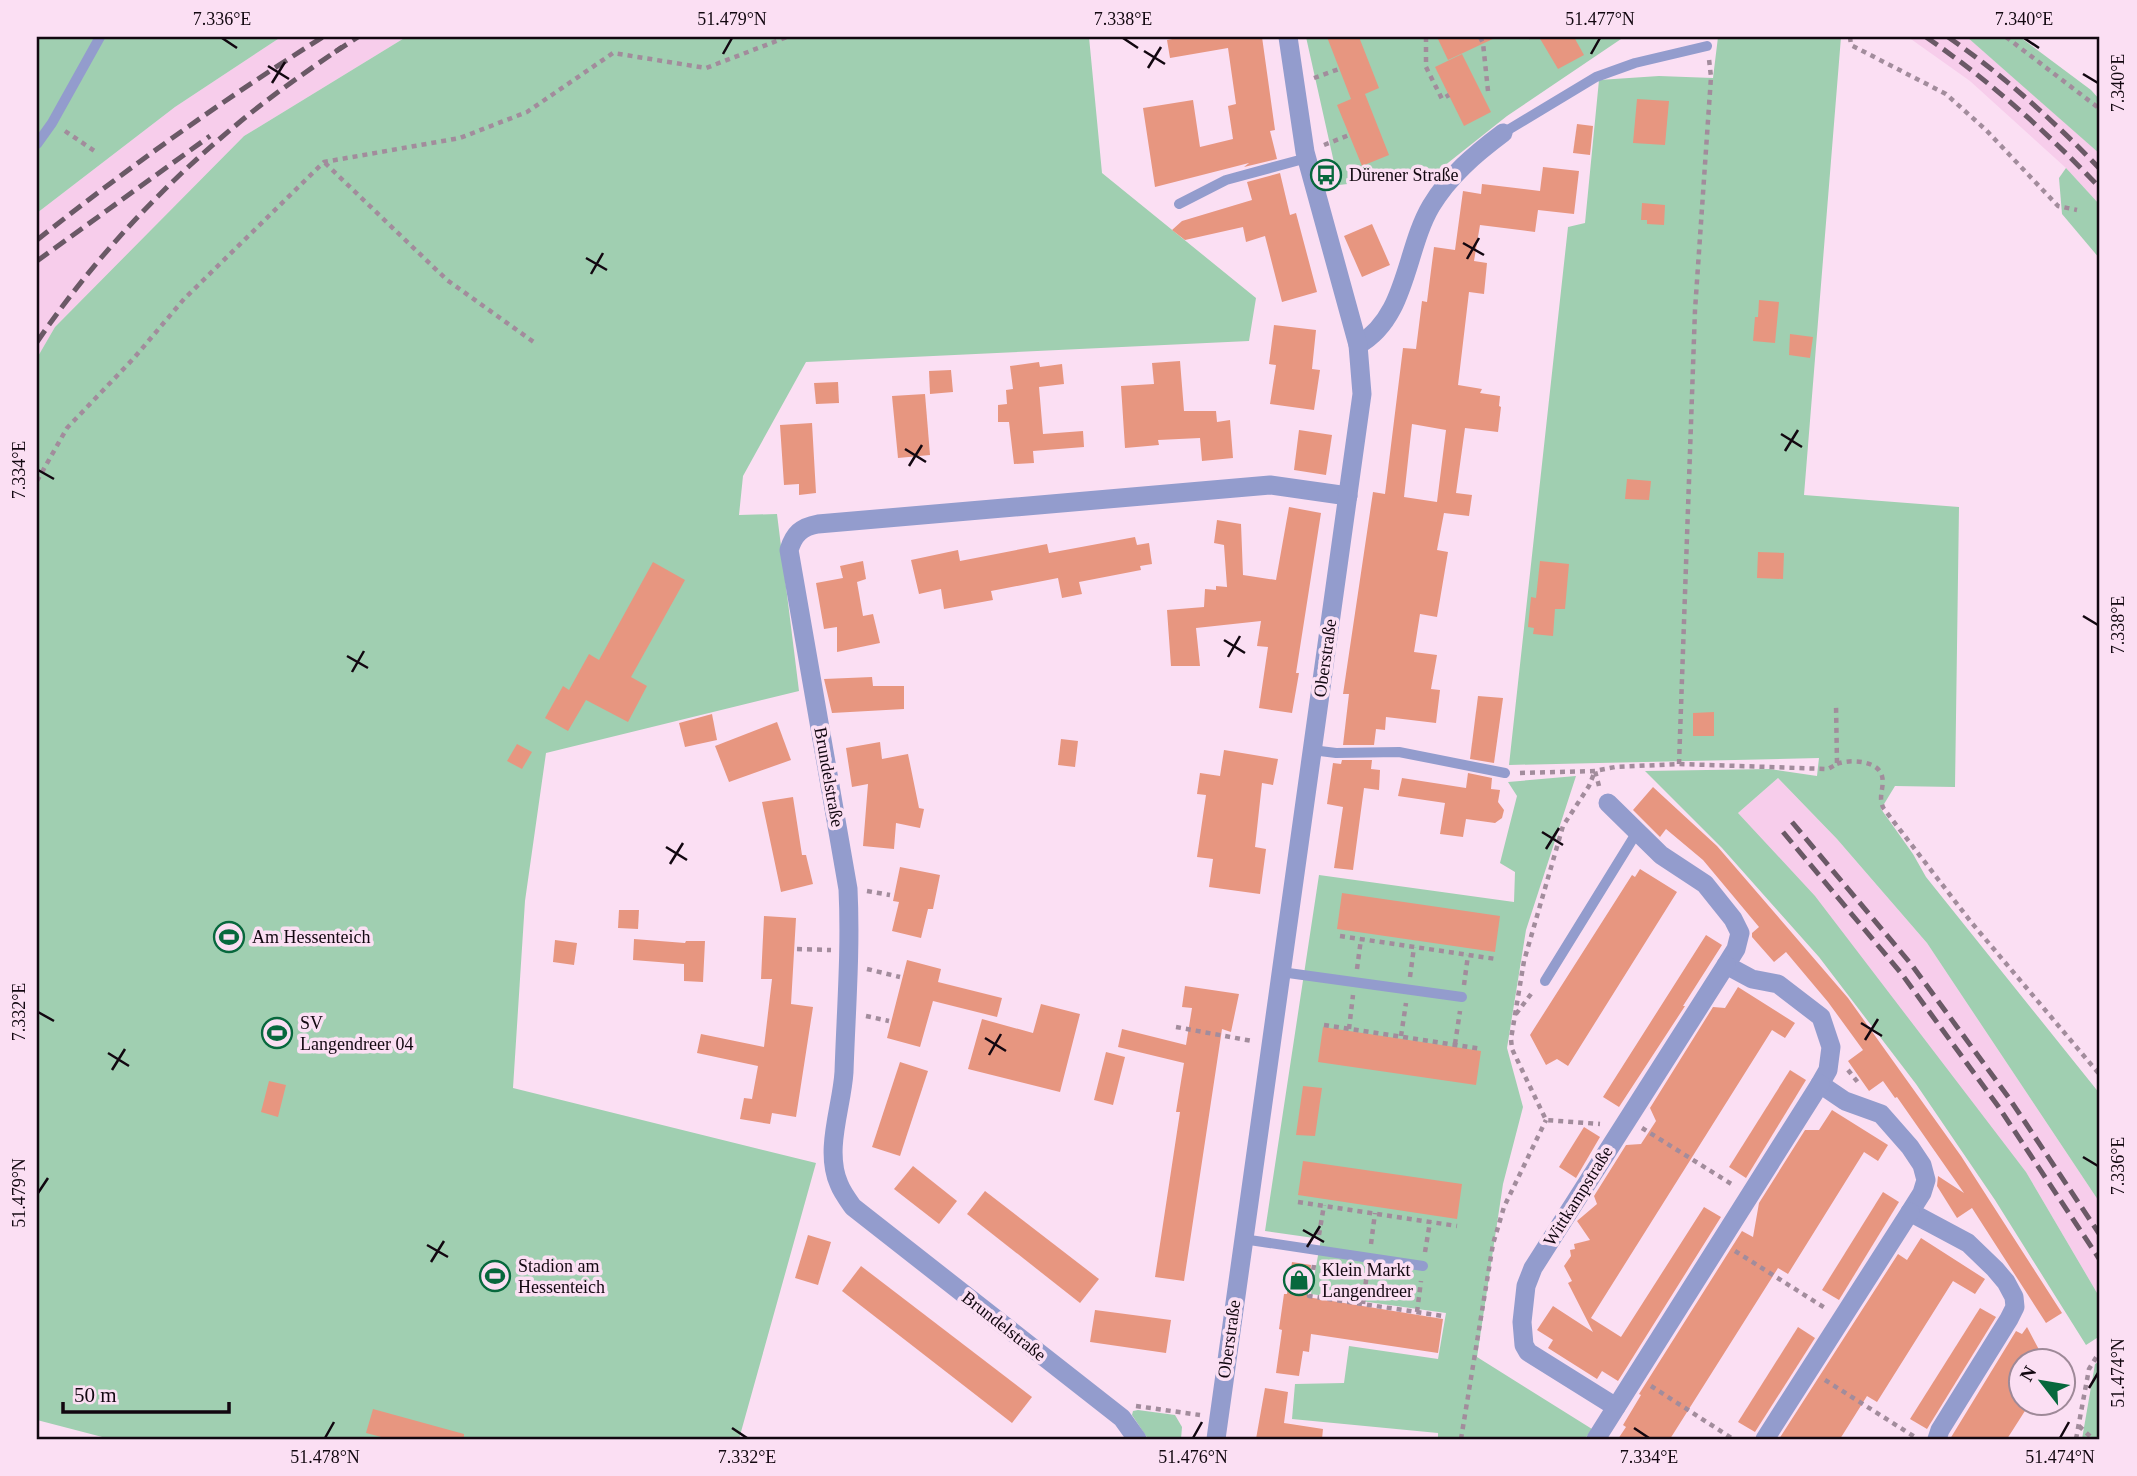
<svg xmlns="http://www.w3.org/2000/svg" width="2137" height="1476" font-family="'Times New Roman',serif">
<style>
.built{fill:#f7cdeb}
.green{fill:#a0cfb1}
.building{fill:#e79680;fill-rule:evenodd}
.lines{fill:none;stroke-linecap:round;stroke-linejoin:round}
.path{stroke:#a28c9c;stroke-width:4.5;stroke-dasharray:5 5;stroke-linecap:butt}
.service{stroke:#939ccd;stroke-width:10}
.minor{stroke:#939ccd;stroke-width:19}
.rail{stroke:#6a5966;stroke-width:5;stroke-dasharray:14 7;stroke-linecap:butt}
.ticks{fill:none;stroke:#120710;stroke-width:2.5}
.labels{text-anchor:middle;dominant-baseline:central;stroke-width:7;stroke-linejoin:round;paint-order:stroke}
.poi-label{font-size:18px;fill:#120710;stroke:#fbdff3;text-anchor:start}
.street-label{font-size:18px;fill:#120710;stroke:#fbdff3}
.neatline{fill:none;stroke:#120710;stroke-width:2.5}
.ticks-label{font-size:18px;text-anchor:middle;fill:#120710}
</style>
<rect width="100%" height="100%" fill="#fbdff3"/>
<g class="built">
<path d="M281 37H406L244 136 55 327 37 358V213L175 107Z"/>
<path d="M1908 37H1967L2079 133 2100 154V205L2066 168 1970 81Z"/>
<path d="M1778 778 1837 839 1927 943 2100 1203V1298L2026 1172 1738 813Z"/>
</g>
<g class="green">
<path d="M37 37H281L175 107 37 213Z"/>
<path d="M406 37H1089L1102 173 1256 298 1249 341 806 362 743 476 739 515 777 514 799 691 546 753 525 901 513 1088 816 1163 739 1439H110L37 1420V358L55 327 244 136Z"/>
<path d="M1306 37H1624L1507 116 1434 174 1339 185Z"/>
<path d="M1718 37H1841L1804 495 1959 507 1955 787 1895 786 1881 809 1913 854 1926 877 2100 1094V1203L1927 943 1837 839 1778 778 1738 813 1815 896 2026 1172 2100 1298V1336L2086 1345 1995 1200 1916 1084 1819 957 1722 848 1645 771 1769 769 1817 776 1819 758 1509 765 1568 227 1585 223 1599 80 1659 76 1713 78Z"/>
<path d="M1967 37H2020L2091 90 2100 100V154Z"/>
<path d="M2066 168 2100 205V259L2062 214 2059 178Z"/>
<path d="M1576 776 1526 930 1507 1048 1523 1107 1503 1184 1477 1357 1592 1429 1585 1439H1438V1433L1292 1419 1295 1384 1344 1383 1349 1346 1438 1359 1446 1313 1311 1294 1321 1239 1265 1231 1319 875 1514 902 1515 872 1500 863 1517 796 1508 782Z"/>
<path d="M2100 1361V1439H2082L2095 1364Z"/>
<path d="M1138 1410 1175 1415 1182 1427 1181 1439H1148L1132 1415 1133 1411Z"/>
</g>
<g class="building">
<path d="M1183 37H1262L1275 130 1270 131 1277 159 1244 167 1249 163 1155 187 1143 108 1193 100 1200 147 1233 139 1228 106 1236 104 1228 48 1170 58 1167 40Z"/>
<path d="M1327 37H1359L1379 88 1365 94 1389 155 1362 166 1337 105 1351 99Z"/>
<path d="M1437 37H1497L1448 60Z"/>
<path d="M1539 37H1574L1584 55 1558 69Z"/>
<path d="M1462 54 1491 112 1464 126 1435 67Z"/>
<path d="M1637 99 1669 101 1665 145 1633 143Z"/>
<path d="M1577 124 1593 126 1590 155 1573 153Z"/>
<path d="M1543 167 1579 171 1574 214 1538 210 1535 232 1480 225 1474 261 1487 263 1484 294 1469 292 1458 385 1482 389 1480 393 1500 396 1499 406 1501 407 1498 432 1465 428 1456 493 1472 495 1469 516 1444 513 1437 550 1448 552 1437 617 1420 614 1414 652 1437 655 1431 689 1440 690 1436 723 1386 717 1385 730 1376 729 1374 745H1343L1349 694H1343L1373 492 1385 494 1403 348 1416 349 1422 301 1427 302 1434 247 1455 250 1463 191 1481 194 1482 184 1540 191ZM1412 424 1446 430 1437 502 1404 497Z"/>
<path d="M1280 173 1290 215 1296 213 1317 292 1282 302 1265 236 1246 242 1243 227 1185 240 1172 230 1182 221 1252 200 1247 182Z"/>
<path d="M1642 203 1665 205 1664 225 1647 224V220H1641Z"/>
<path d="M1372 224 1390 265 1362 277 1344 236Z"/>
<path d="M1759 300 1779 302 1775 343 1753 341 1755 317H1758Z"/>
<path d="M1274 325 1316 330 1312 369 1320 370 1314 410 1270 404 1276 365 1269 364Z"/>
<path d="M1790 334 1813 337 1810 358 1789 355Z"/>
<path d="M1180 361 1184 411H1216L1217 422 1230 420 1233 458 1202 461 1200 438 1158 440 1159 445 1125 448 1121 386 1154 384 1152 363Z"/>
<path d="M1039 362 1040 367 1062 364 1064 384 1039 387 1043 434 1083 431 1084 447 1033 451 1034 463 1014 464 1009 422H998V405L1007 404 1006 390 1013 389 1010 366Z"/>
<path d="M951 370 953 392 930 394 929 371Z"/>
<path d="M838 382 839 403 816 404 814 383Z"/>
<path d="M925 394 930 455 898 458 892 396Z"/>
<path d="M812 423 816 493 799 495V484L784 485 780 425Z"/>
<path d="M1299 430 1332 435 1326 475 1294 470Z"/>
<path d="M1627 479 1651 481 1649 500 1625 499Z"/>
<path d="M1289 507 1321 513 1296 673H1299L1292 713 1259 708 1268 647 1257 646 1261 621 1196 628 1200 666H1171L1167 610 1204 607 1205 589 1216 590V586L1227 587 1224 545 1214 543 1217 520 1241 524 1243 575 1276 580Z"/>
<path d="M1135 537 1137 545 1149 543 1152 564 1140 566 1141 570 1079 582 1082 594 1062 598 1058 578 991 591 993 600 944 609 941 589 919 594 911 560 958 550 960 561 1047 544 1049 553Z"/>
<path d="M1758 552 1784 553 1783 579 1757 578Z"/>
<path d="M863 561 866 579 857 582 863 616 873 614 880 643 837 652V627L824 629 816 583 843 578 840 566Z"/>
<path d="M1540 561 1569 564 1565 609H1555L1553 636 1533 634 1534 628 1528 627 1531 597 1536 598Z"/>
<path d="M653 562 685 580 631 677 647 686 628 722 586 700 568 731 545 718 563 686 569 690 589 654 599 660Z"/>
<path d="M872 677 873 686H904V709L832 713 824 679Z"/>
<path d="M1478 696 1503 698 1494 763 1470 759Z"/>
<path d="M1714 712V736H1693V713Z"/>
<path d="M712 714 717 740 685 747 679 723Z"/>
<path d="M777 722 791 760 729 782 715 746Z"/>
<path d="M1061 739 1078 741 1075 767 1058 765Z"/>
<path d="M880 742 882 759 908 754 919 808 924 809 920 828 896 823 894 849 863 846 868 784 852 787 846 748Z"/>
<path d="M517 744 532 752 522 769 507 761Z"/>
<path d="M1224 750 1278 759 1273 785 1262 783 1255 847 1266 849 1260 894 1209 887 1213 859 1197 857 1206 795 1197 794 1200 773 1220 776Z"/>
<path d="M1342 760H1372L1371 769 1380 770 1379 790 1364 788 1353 870 1334 868 1343 807 1327 804 1333 763 1341 764Z"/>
<path d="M1468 773 1492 778 1491 789 1500 790 1498 802 1504 810 1502 818 1495 823 1466 819 1463 837 1440 834 1445 803 1398 796 1402 778 1466 788Z"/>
<path d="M1653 787 1717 846 1848 998 1961 1156 2062 1313 2046 1323 1972 1208 1957 1218 1937 1186 1938 1176 1964 1193 1897 1097 1895 1098 1883 1081 1869 1091 1848 1061 1863 1050 1828 1002 1786 952 1774 962 1752 937V933L1759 927 1703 860 1666 829 1660 837 1633 810Z"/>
<path d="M793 797 802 855H806L813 884 781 892 762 802Z"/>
<path d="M900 867 940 875 933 909H928L921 938 892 931 899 902 893 901Z"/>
<path d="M1640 869 1677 892 1568 1066 1557 1059 1546 1065 1530 1035 1632 875 1635 877Z"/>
<path d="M1342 893 1500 916 1495 952 1337 929Z"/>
<path d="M619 910H639L638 929 618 928Z"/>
<path d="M764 916 796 918 791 1004 813 1007 796 1117 772 1113 770 1124 740 1119 744 1098 752 1099 758 1066 697 1053 701 1034 764 1047 772 979H761Z"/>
<path d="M1706 935 1722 945 1683 1006H1685L1619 1107 1603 1097Z"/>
<path d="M634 939 685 943 686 941H705L703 982 684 981V964L633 960Z"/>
<path d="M555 940 577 943 574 965 553 962Z"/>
<path d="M907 960 941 969 938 982 1002 998 997 1017 933 1001 920 1047 887 1038Z"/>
<path d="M1185 986 1239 994 1231 1032 1222 1029 1184 1281 1155 1277 1180 1112H1176L1184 1063 1118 1047 1122 1029 1186 1045 1192 1008 1182 1007Z"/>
<path d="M1738 987 1795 1023 1785 1038 1772 1030 1591 1318 1621 1337 1704 1207 1721 1217 1618 1381 1602 1371 1597 1379 1548 1348 1553 1340 1537 1330 1553 1306 1593 1332 1568 1283 1572 1281 1564 1266 1571 1256 1570 1250 1575 1249 1574 1244 1590 1240 1577 1221 1597 1204 1594 1196 1626 1145 1641 1144 1656 1121 1650 1108 1713 1007 1725 1008Z"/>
<path d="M1041 1004 1080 1014 1060 1092 968 1069 982 1019 1033 1033Z"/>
<path d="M1323 1027 1481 1051 1476 1085 1318 1062Z"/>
<path d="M1106 1052 1125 1057 1113 1105 1094 1100Z"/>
<path d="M900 1062 928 1071 900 1156 872 1147Z"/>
<path d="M1790 1070 1806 1080 1746 1178 1729 1167Z"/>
<path d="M269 1081 286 1085 278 1117 261 1112Z"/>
<path d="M1303 1086 1322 1088 1315 1136 1296 1135Z"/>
<path d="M1832 1110 1888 1145 1878 1161 1864 1152 1788 1274 1778 1268 1670 1439H1618L1626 1427 1623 1425 1641 1395 1639 1394 1742 1231 1753 1237 1759 1203 1805 1130H1819Z"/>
<path d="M1584 1127 1600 1137 1576 1178 1559 1167Z"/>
<path d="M1303 1161 1462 1184 1457 1219 1298 1195Z"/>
<path d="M913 1166 957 1201 939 1224 894 1189Z"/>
<path d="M985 1191 1099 1279 1080 1303 967 1214Z"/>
<path d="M1883 1192 1899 1202 1839 1300 1822 1290Z"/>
<path d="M808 1235 831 1242 818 1285 795 1278Z"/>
<path d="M1921 1238 1985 1279 1975 1294 1953 1281 1877 1402 1867 1396 1840 1439H1779L1898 1254 1907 1260Z"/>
<path d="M1292 1262 1311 1265 1307 1297 1443 1319 1438 1353 1311 1334 1309 1352 1303 1351 1299 1376 1276 1373 1282 1330 1279 1329 1284 1294H1287Z"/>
<path d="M861 1266 1032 1397 1012 1423 842 1291Z"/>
<path d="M1980 1308 1996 1317 1927 1429 1910 1419Z"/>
<path d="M1095 1310 1171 1320 1166 1353 1090 1342Z"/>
<path d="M1798 1327 1815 1338 1755 1432 1738 1422Z"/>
<path d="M2027 1327 2045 1361H2021V1403H2030L2007 1439H1950L2016 1331 2022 1334Z"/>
<path d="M1265 1388 1288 1392 1284 1423 1323 1429 1322 1439H1256Z"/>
<path d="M373 1409 464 1434V1439H389L366 1433Z"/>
</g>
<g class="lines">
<g class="path">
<path d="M1426 37V67L1442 99 1449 95"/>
<path d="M1480 37 1483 43 1488 91"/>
<path d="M1529 37H1530"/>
<path d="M1850 37 1851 45 1946 94 1986 130 2058 206 2077 210"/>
<path d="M2006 37 2100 109"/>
<path d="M1314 78 1339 69"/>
<path d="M65 131 96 152"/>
<path d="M1324 145 1349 135"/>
<path d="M325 163 447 280 535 343"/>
<path d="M37 481 67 428 134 358 184 299 324 162 460 138 527 112 613 53 706 68 787 37"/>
<path d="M1679 764 1695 310 1711 77 1709 59"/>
<path d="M1837 764C1849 759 1878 760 1882 776 1885 788 1877 797 1884 809L1971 922 2100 1075"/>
<path d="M1520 773 1595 771 1615 767 1679 764 1828 769 1837 764 1836 704"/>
<path d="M1599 786 1595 771 1589 786 1563 826 1524 961 1511 1039 1512 1049 1546 1120 1600 1124"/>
<path d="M867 891 890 895"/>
<path d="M1340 936 1496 959"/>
<path d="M797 949 831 950"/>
<path d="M867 969 900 977"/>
<path d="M1357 969 1361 939"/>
<path d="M1410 977 1414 947"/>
<path d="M1464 985 1468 955"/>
<path d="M1516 1014 1534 990"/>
<path d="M866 1016 889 1021"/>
<path d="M1324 1025 1482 1049"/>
<path d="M1176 1027 1252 1041"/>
<path d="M1349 1029 1353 995"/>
<path d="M1401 1036 1406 1003"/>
<path d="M1455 1044 1460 1011"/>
<path d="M1848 1070 1860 1085"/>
<path d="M1642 1128 1733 1185"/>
<path d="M1298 1202 1457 1226"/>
<path d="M1319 1235 1324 1205"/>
<path d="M1371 1244 1375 1213"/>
<path d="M1735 1251 1825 1308"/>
<path d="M1425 1252 1430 1222"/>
<path d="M1314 1265 1309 1296 1443 1316"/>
<path d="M1363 1304 1367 1273"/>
<path d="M1417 1312 1421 1281"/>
<path d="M1825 1380 1918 1439"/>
<path d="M1651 1386 1733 1439"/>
<path d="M1136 1406 1200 1415"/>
<path d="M2079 1426 2093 1439"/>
<path d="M1461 1439 1493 1244 1504 1207 1546 1120"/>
<path d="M2076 1439 2089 1369 2100 1351"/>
</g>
<g class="service">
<path d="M1503 133 1596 77 1635 63 1707 46"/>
<path d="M37 144 52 123 100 37"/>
<path d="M1179 204 1226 180 1307 158"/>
<path d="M1312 750 1336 753 1399 752 1505 773"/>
<path d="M1281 972 1462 997"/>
<path d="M1545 981 1637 832"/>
<path d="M1243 1239 1423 1266"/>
</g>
<g class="minor">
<path d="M1358 345C1407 318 1405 250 1431 206 1449 176 1475 154 1503 133"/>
<path d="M1608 803 1661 855 1705 884 1733 919 1740 933 1736 949 1726 965 1752 979 1778 984 1821 1017 1831 1047 1828 1070 1820 1084 1845 1101 1881 1114 1910 1147 1922 1165 1926 1180 1922 1193 1910 1212 1968 1243 1995 1269 2006 1282 2014 1297 2015 1307 2009 1319 1940 1430 1937 1439"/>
<path d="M1616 1407 1528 1352 1524 1345 1522 1322 1526 1286 1533 1268 1726 965"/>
<path d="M1137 1439 1122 1418 853 1207C848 1200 842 1192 839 1184 824 1150 842 1107 844 1072 846 1011 851 950 848 889L789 550C794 534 801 527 818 524L1270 485 1348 496"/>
<path d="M1216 1439 1362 394 1358 345 1305 152 1288 37"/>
<path d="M1596 1439 1820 1084"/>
<path d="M1765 1439 1910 1212"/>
</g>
<g class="rail">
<path d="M1926 37C1990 81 2047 132 2100 188"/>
<path d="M1948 37C2003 75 2054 121 2100 169"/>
<path d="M335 52 358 37"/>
<path d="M37 240C129 167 224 99 323 37"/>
<path d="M37 261 210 136"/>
<path d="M37 342C92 261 160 188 235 126 269 97 306 72 342 47"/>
<path d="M1792 822 1911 964 2009 1098 2100 1235"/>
<path d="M1783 832 1901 973 1998 1106 2100 1260"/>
</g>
</g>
<path class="ticks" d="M222 38 237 48M1123 38 1138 48M2024 38 2039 48M1144 51 1165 64M723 54 732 38M1591 54 1600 38M268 66 289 79M1148 68 1161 47M2083 74 2098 83M272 83 285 62M1463 243 1484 255M586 258 607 270M1467 259 1479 238M591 274 603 253M1781 434 1802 447M905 449 926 462M1785 451 1798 430M909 466 922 445M38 470 54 479M2083 616 2098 625M1224 640 1245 653M347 656 368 668M1228 657 1240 636M352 672 364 651M1542 832 1563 845M666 847 687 860M1546 849 1559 828M670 864 683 843M38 1012 54 1021M1861 1023 1882 1036M985 1038 1006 1051M1865 1040 1878 1019M108 1053 129 1066M989 1055 1001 1034M112 1070 125 1049M2083 1157 2098 1166M38 1193 48 1178M1303 1230 1324 1242M427 1245 448 1257M1307 1247 1320 1226M431 1262 444 1241M2089 1388 2098 1373M732 1428 747 1438M1634 1428 1649 1438M325 1438 334 1422M1193 1438 1202 1422M2060 1438 2069 1422"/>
<defs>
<g id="bus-ring" transform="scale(1.575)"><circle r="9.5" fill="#fbdff3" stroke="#07683d" stroke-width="1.5"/><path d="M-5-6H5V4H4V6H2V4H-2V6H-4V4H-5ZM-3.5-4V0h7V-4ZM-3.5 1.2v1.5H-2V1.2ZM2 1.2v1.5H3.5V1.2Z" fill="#07683d"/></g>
<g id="stadium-ring" transform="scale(1.575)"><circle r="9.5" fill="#fbdff3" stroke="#07683d" stroke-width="1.5"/><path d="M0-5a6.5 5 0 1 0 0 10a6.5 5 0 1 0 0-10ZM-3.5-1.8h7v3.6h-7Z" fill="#07683d"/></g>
<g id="shop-ring" transform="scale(1.575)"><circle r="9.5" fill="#fbdff3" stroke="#07683d" stroke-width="1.5"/><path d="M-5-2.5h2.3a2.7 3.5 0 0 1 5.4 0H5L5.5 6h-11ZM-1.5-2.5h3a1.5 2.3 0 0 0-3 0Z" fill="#07683d"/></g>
</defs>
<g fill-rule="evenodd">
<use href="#bus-ring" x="1326" y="175"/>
<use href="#stadium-ring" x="229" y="937"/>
<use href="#stadium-ring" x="277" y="1033"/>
<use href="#stadium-ring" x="495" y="1276"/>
<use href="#shop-ring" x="1299" y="1280"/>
</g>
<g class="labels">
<g class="poi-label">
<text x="1349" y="175">Dürener Straße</text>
<text x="252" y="937">Am Hessenteich</text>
<text x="300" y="1023">SV<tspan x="300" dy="21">Langendreer 04</tspan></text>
<text x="518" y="1266">Stadion am<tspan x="518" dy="21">Hessenteich</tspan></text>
<text x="1322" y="1270">Klein Markt<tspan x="1322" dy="21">Langendreer</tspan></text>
</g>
<g class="street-label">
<text transform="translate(1325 658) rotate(-82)">Oberstraße</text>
<text transform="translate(829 777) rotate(80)">Brundelstraße</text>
<text transform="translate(1578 1196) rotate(-58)">Wittkampstraße</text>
<text transform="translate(1004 1326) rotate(38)">Brundelstraße</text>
<text transform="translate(1229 1339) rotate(-82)">Oberstraße</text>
</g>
</g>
<rect width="2137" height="1476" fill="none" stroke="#fbdff3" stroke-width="77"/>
<g transform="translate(2042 1382) rotate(301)"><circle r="33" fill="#fbdff3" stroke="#9e8998" stroke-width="2"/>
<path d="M0-5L12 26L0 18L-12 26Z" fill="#07683d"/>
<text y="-10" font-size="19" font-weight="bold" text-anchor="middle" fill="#120710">N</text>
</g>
<path d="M63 1402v10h166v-10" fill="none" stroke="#120710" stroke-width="3.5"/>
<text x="74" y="1402" font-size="21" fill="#120710" stroke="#fbdff3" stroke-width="5" paint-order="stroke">50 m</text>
<rect x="38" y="38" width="2060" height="1400" class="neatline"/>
<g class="ticks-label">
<text x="222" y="25">7.336°E</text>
<text x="732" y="25">51.479°N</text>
<text x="1123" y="25">7.338°E</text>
<text x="1600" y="25">51.477°N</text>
<text x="2024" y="25">7.340°E</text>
<text transform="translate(2118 83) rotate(-90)" y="6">7.340°E</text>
<text transform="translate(19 470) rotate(-90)" y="6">7.334°E</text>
<text transform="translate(2118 625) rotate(-90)" y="6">7.338°E</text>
<text transform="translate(19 1012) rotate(-90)" y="6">7.332°E</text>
<text transform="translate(2118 1166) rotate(-90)" y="6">7.336°E</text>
<text transform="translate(19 1193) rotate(-90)" y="6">51.479°N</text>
<text transform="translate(2118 1373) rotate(-90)" y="6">51.474°N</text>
<text x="325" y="1463">51.478°N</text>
<text x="747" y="1463">7.332°E</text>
<text x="1193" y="1463">51.476°N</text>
<text x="1649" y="1463">7.334°E</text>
<text x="2060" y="1463">51.474°N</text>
</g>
</svg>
